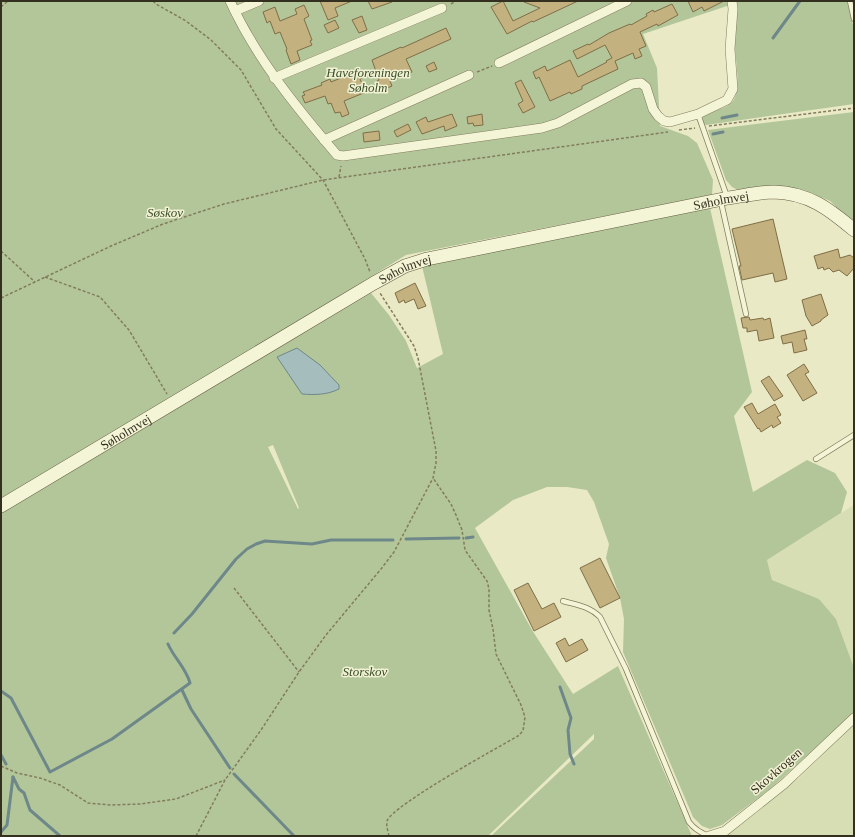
<svg xmlns="http://www.w3.org/2000/svg" width="855" height="837" font-family="'Times New Roman',serif">
<style>
.farmland{fill:#d8deb3}
.green{fill:#b3c69a;fill-rule:evenodd}
.water{fill:#a6bdbd;stroke:#6e888a}
.lines{fill:none;stroke-linecap:round;stroke-linejoin:round}
.stream{stroke:#6e888a;stroke-width:3}
.building{fill:#c3b17f;stroke:#7f6e46}
.lane-casing{stroke:#827c5d;stroke-width:6}
.street-casing{stroke:#827c5d;stroke-width:10}
.secondary-casing{stroke:#645d40;stroke-width:14}
.path{stroke:#827c5d;stroke-width:1.5;stroke-dasharray:3 2;stroke-linecap:butt}
.lane{stroke:#f4f5d7;stroke-width:4.5}
.street{stroke:#f4f5d7;stroke-width:9}
.secondary{stroke:#f4f5d7;stroke-width:13}
.labels{text-anchor:middle;dominant-baseline:central;stroke-width:3;stroke-linejoin:round;paint-order:stroke}
.park-label{font-size:13px;font-style:italic;fill:#394e28;stroke:#f1f1d4}
.street-label{font-size:13px;fill:#34301f;stroke:#f1f1d4}
</style>
<rect width="100%" height="100%" fill="#e9e9c5"/>
<g class="farmland">
<path d="M854 505V668L836 619 819 599 772 580 767 560Z"/>
<path d="M854 724V836H724L799 778Z"/>
</g>
<g class="green">
<path d="M1 1H847L854 29V104L706 125 703 123V117C711 109 725 111 733 101 741 90 736 62 735 49 735 34 736 18 736 3L643 34 657 68 660 126 688 136 697 143 713 180 712 195 406 255 127 427 1 499Z"/>
<path d="M854 112V224L830 201 807 191 780 186 738 190 732 187 726 180 708 130Z"/>
<path d="M710 208 752 392 734 416 753 492 807 460 835 473 847 492 841 513 767 560 772 580 819 599 836 619 854 668V713L770 789 722 825 710 829 702 826 693 817 623 652 624 619 620 598 606 558 609 544 594 502 587 490 567 487H547L513 500 475 528 532 630 573 694 618 666 692 836H491L594 739V734L488 836H1V513L371 293 389 315 406 341 417 368 443 354 422 266ZM273 445 299 508 298 509 268 447Z"/>
</g>
<path class="water" d="M297 348 320 365 339 385V389C327 395 314 395 302 394L277 357Z"/>
<g class="lines">
<g class="stream">
<path d="M773 38 800 1"/>
<path d="M722 118 737 115"/>
<path d="M713 134 723 132"/>
<path d="M466 538 473 537"/>
<path d="M406 539 459 538"/>
<path d="M174 633 192 614 236 559 247 549 256 544 265 541 312 544 331 540H393"/>
<path d="M560 687 571 718 568 730 570 754 574 764"/>
<path d="M182 690 191 709 230 768"/>
<path d="M1 691 11 698 50 772 112 739 190 683C186 668 174 658 168 644"/>
<path d="M1 755 6 764"/>
<path d="M234 774 294 836"/>
<path d="M13 777 19 789 24 793 30 810 60 836"/>
<path d="M1 832 7 825 13 777"/>
</g>
</g>
<g class="building">
<path d="M320 1H352L335 8 338 16 328 20Z"/>
<path d="M368 1H391L392 2 372 9Z"/>
<path d="M503 1 513 21 540 8 524 2V1H578L533 22 532 21 507 34 491 7Z"/>
<path d="M688 1H724L704 11 702 7 693 12Z"/>
<path d="M672 4 678 15 658 26 657 24 640 32 646 46 639 49 642 56 635 59 633 53 615 61 618 69 582 86V89L571 94 570 92 550 101 539 77 536 79 533 72 545 66 547 71 570 60 578 77 607 62 606 61 612 58 605 45 577 59 573 51 588 44 589 45 609 33 630 24 631 25 647 16 646 14 653 10 654 12Z"/>
<path d="M304 5 309 16 304 19 312 40 310 41 312 45 297 51 300 60 291 64 286 50 287 49 280 32 275 34 270 21 267 23 263 12 275 7 280 21 297 14 295 9Z"/>
<path d="M362 16 367 30 359 33 352 20Z"/>
<path d="M335 20 339 28 328 33 324 25Z"/>
<path d="M446 28 451 39 406 59 412 72 390 81 392 86 380 91 377 81 379 80 372 60 401 47 402 48Z"/>
<path d="M434 62 437 69 429 72 426 66Z"/>
<path d="M358 71 362 78 360 79 366 92 344 101 349 114 342 117 340 112 335 113 331 103 328 104 325 96 305 103 302 96 305 95 303 92 322 85 321 83 330 79 331 82Z"/>
<path d="M521 80 535 107 523 113 518 104 523 101 515 83Z"/>
<path d="M452 114 457 126 445 131 444 126 422 134 416 122 426 117 428 122Z"/>
<path d="M482 114 483 125 474 126 473 123 468 124 467 117Z"/>
<path d="M408 124 411 130 397 137 394 131Z"/>
<path d="M379 131 380 140 364 142 363 133Z"/>
<path d="M773 219 787 279 775 282 773 273 742 280 739 266H741L732 229Z"/>
<path d="M838 249 840 258 850 255 854 258V268L847 276 839 270 833 272 829 268 824 270 823 267 818 269 814 256Z"/>
<path d="M415 283 426 306 418 309 414 299 405 303 404 300 399 303 395 293Z"/>
<path d="M821 294 828 315 821 320V321L812 326 806 316 802 300Z"/>
<path d="M749 317 750 320 763 318 764 320 770 318 774 338 759 341 757 330 747 332V328H743L741 318Z"/>
<path d="M805 330 807 339H804L807 350 794 353 792 342 783 344 781 336Z"/>
<path d="M804 364 809 372 805 374 817 393 803 401 787 375Z"/>
<path d="M769 376 783 396 774 401 761 381Z"/>
<path d="M752 403 758 414 775 404 781 415 777 417 781 423 773 428 772 425 761 432 759 428 758 429 744 407Z"/>
<path d="M600 558 620 598 600 608 580 568Z"/>
<path d="M528 583 542 609 554 603 561 617 534 631 514 590Z"/>
<path d="M565 638 569 646 582 639 588 650 566 662 556 643Z"/>
</g>
<g class="lines">
<g class="lane-casing">
<g id="lane">
<path d="M850 1 854 19"/>
<path d="M698 114 727 197"/>
<path d="M721 202 746 314"/>
<path d="M816 459 854 435"/>
<path d="M563 601C577 605 589 606 600 617L626 669 689 822C695 830 701 833 709 836"/>
</g>
</g>
<g class="street-casing">
<g id="street">
<path d="M230 1C256 58 296 107 337 155L343 156 542 128 558 123 632 84 641 83 646 87 653 109 658 116 664 121 670 122 698 114 727 100 733 89 730 49 733 9 732 1"/>
<path d="M235 11 259 1"/>
<path d="M499 63 627 1"/>
<path d="M274 78 442 8"/>
<path d="M324 140 469 75"/>
<path d="M709 836 725 831 784 784 854 718"/>
</g>
</g>
<g class="secondary-casing">
<g id="secondary">
<path id="s1" d="M1 506 374 283 405 266 427 259 728 198C743 196 759 192 774 192 809 193 829 209 854 230"/>
</g>
</g>
<g class="path">
<path d="M153 1 156 4 186 21 211 40 241 70 276 129 323 180 365 259 370 272"/>
<path d="M451 4 456 1"/>
<path d="M1 7 8 1"/>
<path d="M477 72 492 66"/>
<path d="M709 126 854 108"/>
<path d="M679 130 695 128"/>
<path d="M339 177 341 166"/>
<path d="M1 251 35 282"/>
<path d="M45 277 100 297 129 330 167 394"/>
<path d="M1 298 111 246 163 224 224 204 323 180 668 132"/>
<path d="M234 588 299 672"/>
<path d="M1 766 17 773 40 778 60 785 88 803 110 805 140 804 176 799 225 780"/>
<path d="M196 836 225 780 261 730 299 672 326 635 381 569 394 552 433 478 436 463V451L418 358 414 346 380 293"/>
<path d="M389 836C388 831 386 826 387 821 393 805 497 748 518 736L523 731 525 717 521 705 496 654 493 629 489 610V589L487 581 465 550 462 530 456 515 451 504 433 478"/>
</g>
<use href="#lane" class="lane"/>
<use href="#street" class="street"/>
<use href="#secondary" class="secondary"/>
</g>
<g class="labels">
<g class="park-label">
<text x="368" y="72">Haveforeningen<tspan x="368" dy="15">Søholm</tspan></text>
<text x="165" y="212">Søskov</text>
<text x="365" y="671">Storskov</text>
</g>
<g class="street-label">
<text stroke="none"><textPath href="#s1" startOffset="793">Søholmvej</textPath></text>
<text stroke="none"><textPath href="#s1" startOffset="469">Søholmvej</textPath></text>
<text stroke="none"><textPath href="#s1" startOffset="145">Søholmvej</textPath></text>
<text transform="translate(776 771) rotate(-41)">Skovkrogen</text>
</g>
</g>
<rect width="855" height="837" fill="none" stroke="#34301f" stroke-width="4"/>
</svg>
